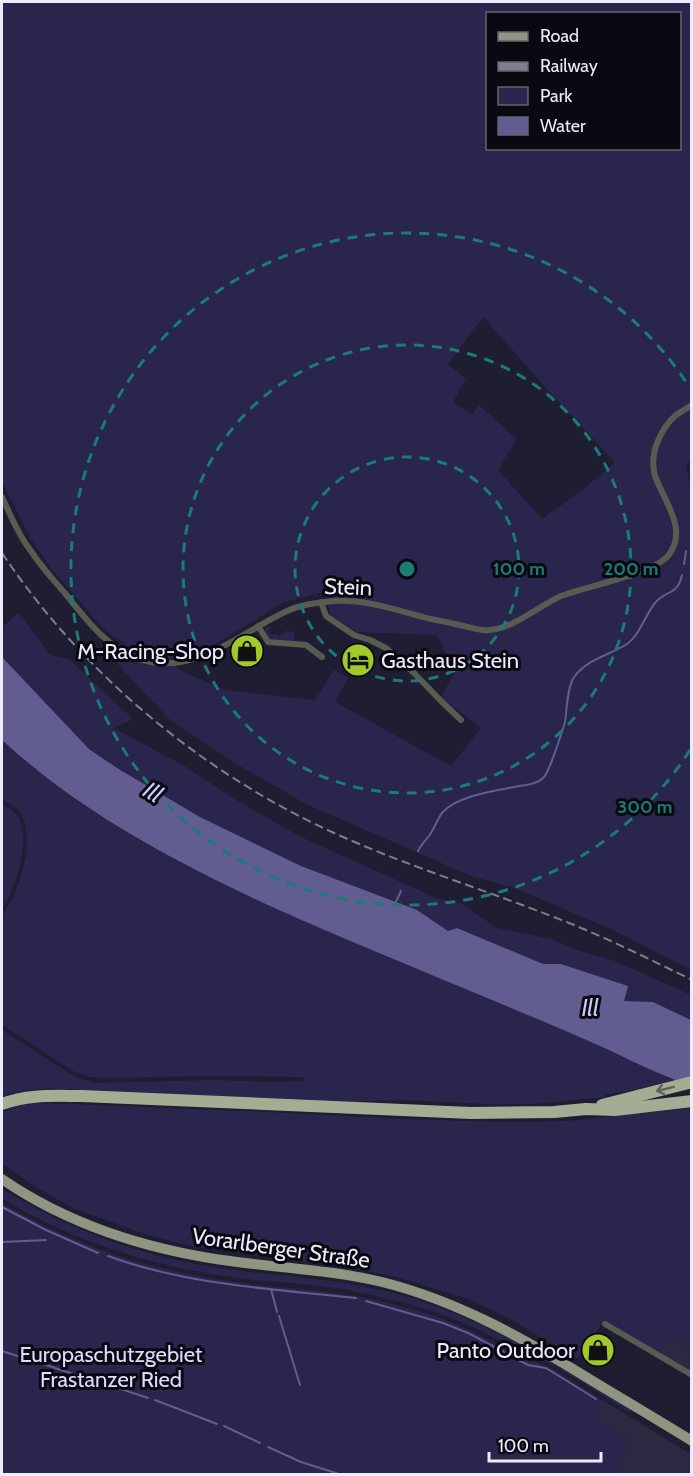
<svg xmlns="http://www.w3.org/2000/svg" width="693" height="1476" font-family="Cabin,sans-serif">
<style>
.built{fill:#2b2842}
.green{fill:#2a254c;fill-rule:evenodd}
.water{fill:#625d91}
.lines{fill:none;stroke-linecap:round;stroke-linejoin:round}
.stream{stroke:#625d91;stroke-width:2}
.minor{stroke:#575b50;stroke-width:6}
.primary{stroke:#8e9580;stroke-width:10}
.motorway{stroke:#a3ad93;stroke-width:12}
.rail{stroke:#7f7e90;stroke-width:2;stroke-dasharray:9 4.5;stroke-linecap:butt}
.oneway{stroke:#5e6359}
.ring{fill:none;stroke:#1a7c75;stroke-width:3;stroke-dasharray:10 8}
.labels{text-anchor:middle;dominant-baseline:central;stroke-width:6;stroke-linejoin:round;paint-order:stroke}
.street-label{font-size:22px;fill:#ececfa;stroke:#0a0912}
.poi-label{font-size:22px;fill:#ececfa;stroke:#0a0912;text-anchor:end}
.park-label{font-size:22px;fill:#dedcfd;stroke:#0a0912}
.water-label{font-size:24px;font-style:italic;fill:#ccc9f9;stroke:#0a0912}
.centre{fill:#1a7c75;stroke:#0a0912;stroke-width:3}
.ring-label{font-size:18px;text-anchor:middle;font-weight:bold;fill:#1a7c75;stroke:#0a0912;stroke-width:6;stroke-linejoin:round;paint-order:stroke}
</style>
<rect width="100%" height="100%" fill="#1f1d32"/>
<g class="built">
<path d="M671 1335 691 1348V1372L659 1353Z"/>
<path d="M602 1400 691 1454V1474H616L629 1439 591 1418Z"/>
</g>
<g class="green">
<path d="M2 2H691L692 457 686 467 692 496 691 970 615 931 515 888 471 876 306 804 238 765 171 721 110 656 125 643 110 634 93 617 51 568 31 539 2 482ZM488 14H680V148H488ZM483 317 554 397 615 462 585 488 542 519 498 470 517 439 479 405 472 414 453 402 466 379 448 364ZM323 592 331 615 356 632 437 635 455 672 441 697 481 728 451 766 335 702 348 678 334 670 315 700 224 690 177 669 174 659 209 648 284 602Z"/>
<path d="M19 613 50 655 69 659 133 719 114 728 186 767 236 800 299 836 436 898 460 903 497 928 552 939 573 949 615 961 691 995V1020L653 1002 623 1001 627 986 561 964H543L457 928 448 931 417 910 301 866 200 817 117 768 89 749 2 657V627Z"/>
<path d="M269 626 271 629 268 630 271 635 276 633 278 636 288 630 290 633 294 631V641L269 639 266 635 265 629Z"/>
<path d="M2 740C105 835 235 892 362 946 433 976 505 1004 575 1035 608 1050 641 1065 674 1080L635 1090 605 1095V1097C573 1100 541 1105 508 1104 455 1104 401 1097 348 1102L65 1089C43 1089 23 1089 2 1096V1030L71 1074 81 1079 95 1083 214 1080 270 1082 304 1081 303 1077 214 1076 107 1078 90 1077 73 1071 2 1025V916L12 899 19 883 26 855 27 835 25 823 21 813 14 806 2 800Z"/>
<path d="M2 804C9 808 16 812 19 819 31 842 15 890 2 909Z"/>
<path d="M41 1103 268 1112 400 1119 503 1122 567 1121 691 1108V1348L671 1336 659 1353 604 1320 578 1359 510 1319 466 1298 396 1277 347 1267 192 1246 148 1235 75 1209 32 1185 2 1163V1112L20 1104Z"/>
<path d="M2 1189C62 1225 126 1251 196 1264 262 1276 329 1276 394 1293 481 1316 553 1363 630 1409L631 1413C602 1396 575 1376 545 1361 537 1357 528 1355 520 1351 503 1343 488 1334 471 1326 436 1310 396 1300 358 1292 321 1284 283 1283 245 1279 160 1268 75 1244 2 1198Z"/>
<path d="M2 1203C69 1242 133 1265 209 1278 261 1287 314 1288 366 1298 401 1305 438 1316 470 1330 488 1339 505 1349 522 1357 530 1361 540 1363 548 1367 566 1376 584 1389 602 1400L592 1418 629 1439 616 1474H2Z"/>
</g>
<path class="water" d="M2 657 89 749 117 768 200 817 301 866 417 910 448 931 457 928 543 964H561L628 986 624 1001 653 1002 691 1020V1086C660 1075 630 1060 600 1046 564 1030 528 1015 492 1000 418 969 343 939 270 906 175 862 80 812 2 740Z"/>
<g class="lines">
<g class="stream">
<path d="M684 564 686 551"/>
<path d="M418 851C421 845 425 841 429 836 434 829 437 820 442 813 457 796 493 791 514 787 523 785 537 785 544 777 550 770 562 732 565 722 567 709 567 688 574 677 587 659 610 655 627 644 640 635 645 615 655 603 666 590 678 595 682 575"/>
<path d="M395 904 401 891"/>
<path d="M2 1207 46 1230 98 1253"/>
<path d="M2 1242 46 1240"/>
<path d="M108 1256C187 1285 273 1289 356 1298"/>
<path d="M271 1289 277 1312"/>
<path d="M366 1301 443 1323 468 1333 504 1352"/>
<path d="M279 1316 300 1385"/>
<path d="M2 1351 36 1362"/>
<path d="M513 1357 528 1365 546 1368 596 1399"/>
<path d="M43 1364 110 1386"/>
<path d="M118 1388 148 1398"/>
<path d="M155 1400 217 1424"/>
<path d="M224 1426 260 1443"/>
<path d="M268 1447 301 1462 339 1474"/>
</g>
<g class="minor">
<path d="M2 497C10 514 17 532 28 547 39 563 51 578 64 592 86 619 107 649 142 660 196 676 241 632 287 611 302 604 318 603 334 601 364 599 393 609 423 617 433 620 444 621 455 624 465 626 474 629 483 630 509 633 538 606 561 596 585 587 653 573 668 556 689 530 664 501 655 476 652 465 653 454 657 443 661 433 667 423 675 416 680 412 686 409 692 405"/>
<path d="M321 602 326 616 354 635 370 640 386 648 415 674 441 701 461 720"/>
<path d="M258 626 268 642 306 645 322 657"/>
<path d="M605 1324 692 1375"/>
</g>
<path class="primary" d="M2 1179C69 1225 149 1250 230 1261 280 1268 332 1270 382 1282 458 1301 525 1339 591 1380 624 1400 658 1420 692 1441"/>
<g class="motorway">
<path d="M2 1104C28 1094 54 1096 82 1096L471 1113 554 1112 586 1109 615 1110 692 1101"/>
<path d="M602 1105 692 1082"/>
</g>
<path class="rail" d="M2 553C85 677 207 777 343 837 411 867 482 889 551 916 599 934 645 957 692 980"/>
</g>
<defs><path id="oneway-shaft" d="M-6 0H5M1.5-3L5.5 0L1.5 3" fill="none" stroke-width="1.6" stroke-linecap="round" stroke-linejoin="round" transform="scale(1.5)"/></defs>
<use class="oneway" href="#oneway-shaft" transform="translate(665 1089) rotate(166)"/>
<g class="ring">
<circle cx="407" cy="569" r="112"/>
<circle cx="407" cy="569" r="224"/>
<path d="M690 750A336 336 0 1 1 690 388"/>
</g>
<defs>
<g id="shop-disc" transform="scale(1.725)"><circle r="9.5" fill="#a1c929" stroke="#0a0912"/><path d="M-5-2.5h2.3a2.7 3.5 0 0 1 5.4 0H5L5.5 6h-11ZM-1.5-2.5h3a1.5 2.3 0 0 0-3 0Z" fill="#111"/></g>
<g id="hotel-disc" transform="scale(1.725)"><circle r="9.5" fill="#a1c929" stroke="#0a0912"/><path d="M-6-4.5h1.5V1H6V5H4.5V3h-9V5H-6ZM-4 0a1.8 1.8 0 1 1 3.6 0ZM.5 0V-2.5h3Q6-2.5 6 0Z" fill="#111"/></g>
</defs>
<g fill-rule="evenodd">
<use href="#shop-disc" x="247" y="651"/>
<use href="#hotel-disc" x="358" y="660"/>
<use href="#shop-disc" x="598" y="1350"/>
</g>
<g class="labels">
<g class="street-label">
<text transform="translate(348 587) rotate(2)">Stein</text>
<text transform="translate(281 1248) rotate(8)">Vorarlberger Straße</text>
</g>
<g class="poi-label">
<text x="224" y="651">M-Racing-Shop</text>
<text x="381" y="660" text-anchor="start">Gasthaus Stein</text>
<text x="575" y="1350">Panto Outdoor</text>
</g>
<g class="park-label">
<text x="111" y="1354">Europaschutzgebiet<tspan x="111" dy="25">Frastanzer Ried</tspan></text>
</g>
<g class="water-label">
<text transform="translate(153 792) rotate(32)">Ill</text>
<text x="590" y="1007">Ill</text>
</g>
</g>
<circle cx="407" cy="569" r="9" class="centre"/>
<g class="ring-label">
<text x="519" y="575">100 m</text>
<text x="631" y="575">200 m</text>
<text x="645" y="813">300 m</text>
</g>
<rect width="693" height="1476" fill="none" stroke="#ececfa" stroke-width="6"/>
<rect x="486" y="12" width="195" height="138" fill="#0a0912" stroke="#64646f" stroke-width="1.5"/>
<rect x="498" y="32" width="30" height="9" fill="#8e9580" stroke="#64646f" stroke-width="1.5"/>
<text x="540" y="42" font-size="18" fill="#ececfa">Road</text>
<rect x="498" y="62" width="30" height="9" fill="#7f7e90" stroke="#64646f" stroke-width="1.5"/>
<text x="540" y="72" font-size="18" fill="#ececfa">Railway</text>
<rect x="498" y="87" width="30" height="18" fill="#2a254c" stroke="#64646f" stroke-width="1.5"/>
<text x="540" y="102" font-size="18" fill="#ececfa">Park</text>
<rect x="498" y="117" width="30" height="18" fill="#625d91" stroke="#64646f" stroke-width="1.5"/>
<text x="540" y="132" font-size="18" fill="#ececfa">Water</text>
<path d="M489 1452v9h112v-9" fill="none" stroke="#ececfa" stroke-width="3"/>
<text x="498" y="1452" font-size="18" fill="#ececfa" stroke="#0a0912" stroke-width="4.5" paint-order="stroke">100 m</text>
</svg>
